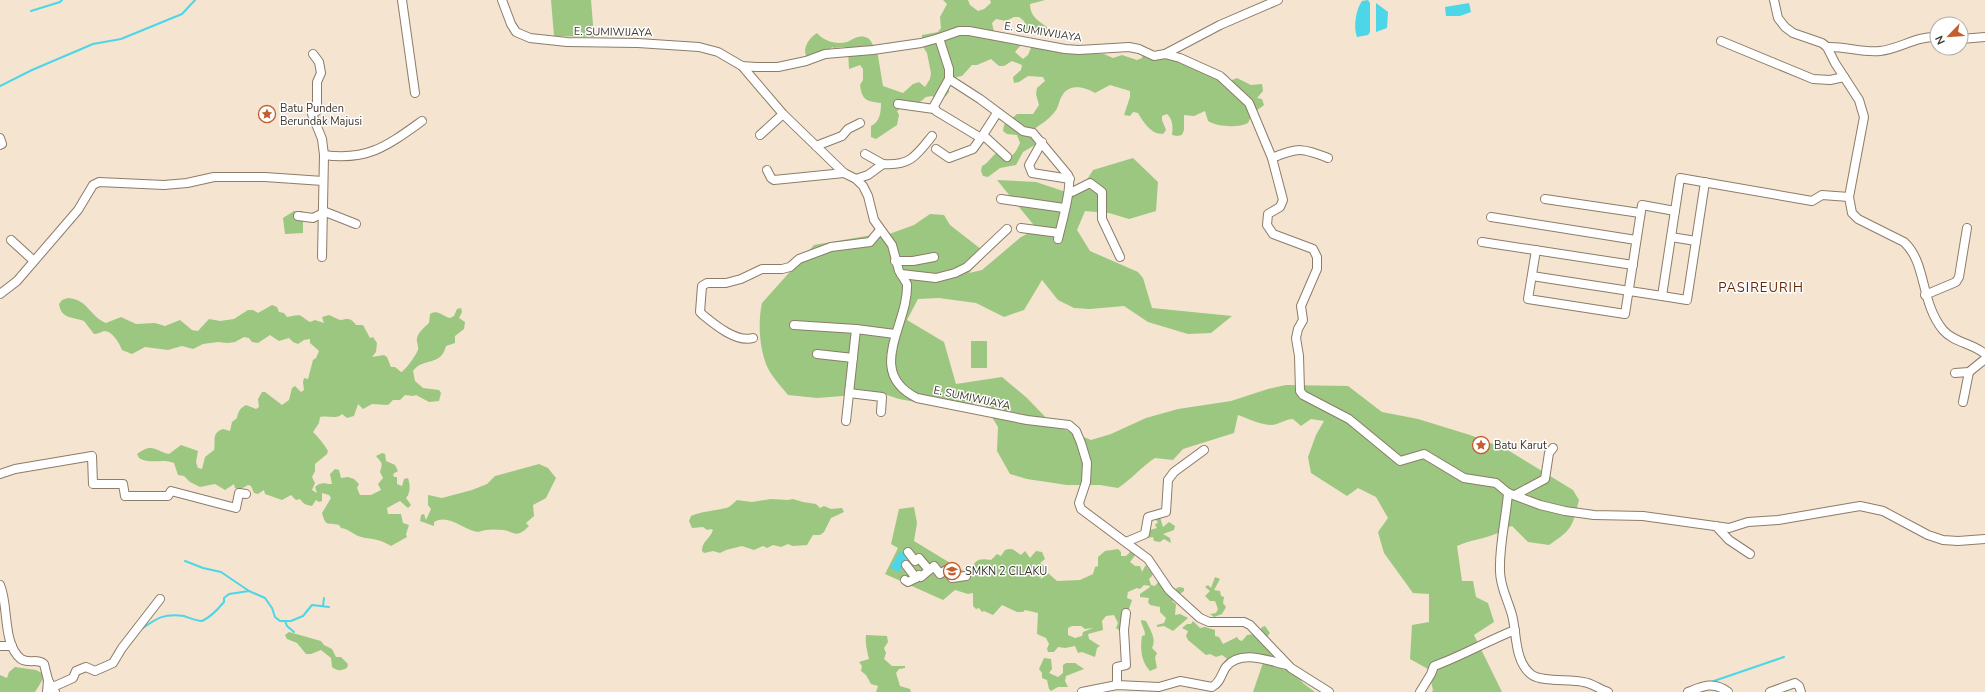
<svg xmlns="http://www.w3.org/2000/svg" width="1985" height="692" font-family="'Nunito Sans',sans-serif">
<style>
.green{fill:#9bc781;fill-rule:evenodd}
.water{fill:#4dd5e8}
.lines{fill:none;stroke-linecap:round;stroke-linejoin:round}
.stream{stroke:#4dd5e8;stroke-width:2}
.street-casing{stroke:#8c7c6a;stroke-width:10}
.street{stroke:#fff;stroke-width:8}
.labels{text-anchor:middle;dominant-baseline:central;stroke-width:3;stroke-linejoin:round;paint-order:stroke}
.street-label{font-size:11px;fill:#3d362e;stroke:#fff}
.poi-label{font-size:11px;fill:#3d362e;stroke:#fff;text-anchor:start}
.quarter-label{font-size:13px;letter-spacing:1px;fill:#632502;stroke:#fff}
</style>
<rect width="100%" height="100%" fill="#f5e4d0"/>
<g class="green">
<path d="M551 0H591L594 37 554 36Z"/>
<path d="M943 0H968L970 5 978 11 984 9 991 3 990 0H1045L1030 4C1030 16 1038 21 1047 27L1046 35 1041 36 1027 32 1024 21 1019 17H1014L1006 21 996 19 992 23 995 36 1021 45 1015 52 1023 59 1028 55 1032 45 1076 51 1086 54H1104L1113 58 1122 55 1137 60 1142 58 1143 54 1154 56 1158 50 1227 82 1237 78 1251 85 1262 84 1263 91 1257 98 1262 99 1264 105 1252 114 1248 123C1238 128 1218 127 1208 121L1205 111 1194 116 1184 115V130L1182 135 1177 136 1172 135C1173 127 1173 120 1167 114L1162 116V120L1166 130 1163 134C1151 134 1144 123 1138 113L1133 112 1130 116 1124 115 1130 97V91L1110 85 1095 93C1085 87 1069 83 1062 96 1059 100 1059 106 1056 110 1050 119 1041 124 1033 130L1035 145 1023 152 1016 165 1000 168 988 177 983 176 981 171 982 166C990 162 991 156 998 152L1006 158C1014 156 1017 150 1020 143L1017 135 1007 134 1003 131 1004 125 1017 114H1033L1039 105 1036 94 1037 88 1045 81 1043 77 1028 76 1019 82 1014 83 1013 77 1021 70 1022 65 1012 61 1004 66H999L991 59 977 65H972L962 76 952 78 949 82V92L946 96 936 99 932 96 926 97 915 106 901 108 897 111 899 115 897 125 876 139 871 137V126C880 122 881 112 881 103 867 101 862 101 860 85L863 80V69L860 65 849 69 848 50 844 47 833 48V47L824 52 819 61 814 63C799 56 805 41 817 33 824 41 836 45 847 42 852 40 858 35 865 37 872 38 872 47 877 50L883 86 903 93 913 84 919 82 925 87 930 79 931 73 927 53 922 45V35L938 32 941 28 940 17 947 4Z"/>
<path d="M1133 158 1158 182 1156 211 1129 219 1109 213 1085 211 1077 230 1090 251 1138 272 1143 278 1152 308 1232 316 1211 333 1188 334 1148 322 1124 306 1090 309 1074 308 1058 300 1042 280 1024 310 1004 317 976 303 939 298 918 299 907 320 944 342 956 384 1002 377 1027 398 1053 425 1091 440 1111 434 1146 418 1178 409 1231 401 1268 389 1286 385 1348 386 1382 412 1418 419 1470 435 1506 449 1573 490 1579 500C1572 527 1573 529 1549 545L1528 542 1512 526C1506 527 1503 531 1498 533 1484 539 1470 540 1457 546L1462 581H1473L1476 597 1488 603 1494 622 1474 635 1502 692H1432L1433 690 1428 669 1410 659 1412 625 1429 622V594L1413 593 1384 553 1378 532 1388 518 1376 497 1358 488 1347 496 1311 473 1308 457 1316 435 1324 421 1311 419 1301 426 1293 419C1286 419 1279 424 1272 425 1261 425 1249 419 1238 415L1234 433 1183 449 1173 460 1155 458C1141 467 1132 479 1118 488L1100 485H1067L1027 479 1010 474 997 451 998 427 982 401 953 409 899 399 881 393 817 398 788 395C781 386 770 375 766 364 759 345 758 322 762 303L814 245 872 235 881 237 914 225 930 214 944 215 950 225 986 253 969 273 982 270 1021 237 1037 229 997 180 1036 182 1063 191 1078 194 1093 170Z"/>
<path d="M294 211H303V233L285 234 283 218Z"/>
<path d="M68 298C89 300 88 315 106 323L121 317 136 324 155 323 165 326 180 320 192 330 198 331 209 319 220 321 234 319 248 310H253L258 313 272 305 277 307 279 312 284 313 287 317C302 314 298 314 310 322L315 320 324 323 322 317 329 315 340 320C348 319 350 317 356 325H363L370 338 373 337 377 343 376 352 372 357 384 355 387 357 391 367H395L401 372C405 371 416 355 418 350 419 346 416 342 417 338 419 331 425 327 429 323L430 314C438 309 443 317 450 318L454 316 457 309 461 308 462 312 459 318 465 322 464 329 455 336V343L446 346C441 367 423 357 413 371L415 381 423 388 439 390 441 393 439 401 429 402 416 395 413 396 405 395 400 400H393L388 405 372 404 363 409 358 404 354 416 347 418 342 414C336 420 328 415 320 417L319 423 313 432C319 438 324 444 328 451L327 454 315 464V471L312 477 315 483 312 490 317 493 315 487C321 481 325 484 332 484L330 474 335 469 339 470 341 478 348 477 354 479 359 484 357 488 360 495H371L381 490 378 484 383 478 380 472C383 461 382 464 376 456L382 453 385 454 386 461 395 465 398 471 393 474 394 477H397V484L402 486 404 479 408 478C410 485 411 492 406 498L411 505 408 508 400 501 387 508 388 514H401L403 523 409 525 406 534 407 537 391 546C378 538 374 540 361 537 354 535 349 529 341 528L339 525C328 522 326 528 322 513L331 498 329 495 322 493V501L319 502 316 500 312 506C305 505 303 503 300 499L296 500 291 495 282 500 265 494 264 490 258 494 254 493 251 486 248 485 239 490 235 488 234 484 225 490 215 484 200 487 190 482 184 476 178 475 174 463C162 458 151 465 139 458L137 454C153 442 155 451 169 454L181 445 198 451 196 462 198 468 202 469 205 457 214 450C216 441 211 433 223 429L230 431 232 422 237 418C238 412 240 408 246 405L256 409 259 407 258 399 262 392H265L282 405 289 400 292 388 295 386 301 392 304 390 303 382 304 378 308 379 313 360 316 358 319 351 310 343V339L304 340 298 344 293 342 289 338 279 341 270 335 258 343 252 342 249 338 244 337 235 342 228 343 218 342 203 344 193 349 182 346 168 350 145 347 132 354 122 350C119 343 113 331 104 331 101 332 97 334 94 334L84 321C73 317 61 319 59 304L62 300Z"/>
<rect x="971" y="341" width="16" height="27"/>
<path d="M539 464 548 468 556 478 546 498 533 505 534 516 526 523 529 526C516 539 516 532 503 530 494 529 486 529 478 532 464 530 448 513 434 522V526L420 521 421 515 424 514 426 520 431 509 428 505V495L442 498 472 490 487 484 495 476Z"/>
<path d="M771 499 788 500 793 499 803 502 816 504 820 508 824 506 831 509 842 508 844 512 831 518 824 532 820 535H813L807 545 793 546 788 544 781 547 773 545 767 548 763 546 754 550 742 546 726 550 720 553 713 551 704 553 702 551C702 541 710 539 713 530L711 529 707 530 703 527 692 528 689 521 691 516C703 511 714 511 726 508 731 507 733 503 737 500L752 502Z"/>
<path d="M914 507 917 523 914 541 965 572 972 570C974 559 981 558 991 560L997 554 1001 556 1005 550C1014 547 1015 552 1021 555L1025 551 1030 558 1036 551 1042 552 1045 559 1040 563 1047 568 1045 571 1040 573 1041 579 1048 573 1057 581 1080 580 1093 574 1095 567 1098 566V557L1105 551 1118 549 1121 552V556H1126L1135 547 1139 550 1130 562 1135 566H1140L1142 572 1145 566H1147L1148 569H1151L1150 572H1153L1152 576 1149 579 1151 585 1155 586 1159 581 1175 589 1179 587 1184 588V591L1180 594 1181 597 1172 601 1176 604 1175 615 1180 614 1188 618 1173 631 1164 626 1157 627V625L1164 623 1166 618 1160 612V607L1150 605 1148 602 1149 598 1140 597V594L1150 587V586L1144 585 1140 589 1137 588 1128 592 1127 598 1132 600 1129 609 1131 613 1120 631 1116 628 1118 623 1114 615 1106 616 1102 621 1103 630 1088 634 1089 639 1100 646 1097 648 1095 657 1082 652 1078 653 1075 646 1065 648 1058 647 1054 652H1048L1047 649 1049 644 1046 638 1037 634 1038 613 1025 610 1023 612H1017L1002 605 993 615 984 611 982 612 979 608 976 609 973 606V593L968 594 955 590 943 600 885 574 898 548 891 544 899 509ZM1072 626H1081L1085 629 1093 628 1083 632 1082 636 1075 638 1068 635V628Z"/>
<path d="M1159 514 1163 527 1169 522 1175 526 1174 530 1163 534 1170 538 1171 543 1164 539 1160 542 1154 541 1153 537 1148 538 1150 530 1157 528 1155 525 1158 522 1155 519Z"/>
<path d="M1215 577 1220 579 1214 590 1220 591 1221 596 1224 597 1223 603 1226 607 1222 614 1214 617 1210 614 1216 613 1218 609 1215 601H1210L1205 596 1210 591 1205 587 1208 585 1211 588Z"/>
<path d="M1141 620 1146 621C1150 629 1157 640 1152 648L1157 653 1155 658 1157 668 1150 671C1141 661 1140 649 1142 636L1145 635C1145 629 1141 625 1141 620Z"/>
<path d="M1193 621 1200 628 1205 627 1215 630V636L1219 637 1223 644 1237 637 1239 640 1242 641 1247 635C1257 633 1256 638 1262 627L1265 626 1270 633 1266 638 1267 640 1303 683 1315 692H1253L1264 660H1229L1222 655 1216 657 1210 654 1206 655 1188 640 1186 636 1188 631 1182 628 1187 624H1191Z"/>
<path d="M289 632 321 641 324 645 332 649 336 657H341L348 664 347 668C341 671 337 671 332 667L331 658 321 650 311 654H306L297 643 287 639 285 635Z"/>
<path d="M866 635 887 636 888 642 884 648 886 653 884 659 892 666H905V668L899 669 896 673 900 686 910 689 911 692H876L878 686 871 684 866 675 861 671 862 666 859 662 869 659C867 651 865 642 866 635Z"/>
<path d="M1044 658 1051 659 1052 669 1049 673 1058 677 1063 673V665L1066 663H1075L1084 669 1066 676 1065 681 1068 687H1058L1051 691 1049 689 1047 680 1042 678V673L1039 669Z"/>
<path d="M15 667 36 670 42 673 43 679 35 692H0V675L7 678 9 672Z"/>
</g>
<g class="water">
<path d="M1368 0 1370 3V32L1368 35 1357 37C1353 27 1356 9 1362 1Z"/>
<path d="M1376 3 1388 12 1387 28 1376 32Z"/>
<path d="M1469 3 1471 12 1460 16H1446L1445 7Z"/>
<path d="M900 551 908 556 899 572 890 568Z"/>
</g>
<g class="lines">
<g class="stream">
<path d="M31 11 60 2 62 0"/>
<path d="M0 86 32 70 93 44 121 39 182 14 195 0"/>
<path d="M185 561 203 568 221 572 249 591 265 598 272 608 275 617 280 621H291L303 616 312 605 329 607"/>
<path d="M323 606 324 598"/>
<path d="M285 621 287 626 294 632"/>
<path d="M140 630C156 619 162 613 184 616 190 618 196 621 202 621 209 618 219 608 224 602V598L229 594 249 591"/>
<path d="M1711 682 1784 657"/>
</g>
<g class="street-casing">
<g id="street">
<path d="M402 0 415 93"/>
<path d="M502 0 511 24 516 32 530 38 567 42 638 43 699 47 718 52 742 66 756 67H778L806 61 825 54 873 50 921 43 939 38 959 31H969L1065 49 1079 50 1129 47 1139 49 1154 56 1165 54 1180 58 1220 76 1249 103 1272 158 1283 200 1280 207 1268 214 1267 225 1273 234 1313 249 1317 257V269L1301 306 1303 320 1298 329 1296 338 1299 356 1300 391 1303 395 1349 419 1400 461 1424 454 1464 478 1496 483 1508 493 1540 505 1565 511 1594 515 1643 516 1729 528 1748 522 1778 520 1860 506 1883 511 1928 535 1943 540 1958 541 1985 539"/>
<path d="M1774 0 1778 18 1785 27 1793 33 1822 43 1827 47 1835 63 1859 100 1864 117 1849 197 1852 213 1858 219 1904 242C1927 263 1920 302 1943 330 1954 343 1973 343 1985 354"/>
<path d="M939 38 949 69V79L980 99 1023 131 1033 133 1068 175C1073 185 1061 226 1058 239"/>
<path d="M1961 39 1985 37"/>
<path d="M1721 41 1813 79 1830 80 1844 77"/>
<path d="M1827 47C1845 46 1862 53 1880 51 1900 49 1916 36 1937 37"/>
<path d="M313 54 319 62 321 73 317 82V111L312 114 322 139 324 155 322 257"/>
<path d="M1165 54 1220 25 1278 0"/>
<path d="M742 66 783 114 844 173 856 179 863 186 868 196 874 220 892 245 899 271 907 284C909 324 864 372 917 398L1027 420 1069 425 1076 431 1081 443 1087 463 1086 482 1079 503 1081 509 1148 559 1169 590 1200 618 1209 622H1244L1250 625 1291 668 1329 692"/>
<path d="M949 79 934 106 936 111 981 138 997 113"/>
<path d="M898 104 934 109"/>
<path d="M760 135 783 114"/>
<path d="M983 135 1007 157"/>
<path d="M0 138 2 144 0 145"/>
<path d="M1042 142 1029 165 1032 173 1070 179"/>
<path d="M816 146 842 136 848 129 860 123"/>
<path d="M936 149 949 158 973 149 981 138"/>
<path d="M865 154 883 164"/>
<path d="M324 155C368 161 387 146 422 121"/>
<path d="M1272 158C1299 147 1302 148 1328 158"/>
<path d="M767 170 771 178 774 180 844 173"/>
<path d="M856 179 868 175 883 164C910 166 916 156 932 136"/>
<path d="M1069 192H1072L1090 183 1102 192V219L1120 257"/>
<path d="M1001 199 1064 208"/>
<path d="M1545 199 1640 213"/>
<path d="M323 211 356 224"/>
<path d="M298 216 313 218 323 213"/>
<path d="M1491 217 1636 240"/>
<path d="M1021 228 1059 233"/>
<path d="M1671 237 1696 241"/>
<path d="M11 240 34 261"/>
<path d="M1482 242 1633 265"/>
<path d="M1536 250 1528 299 1625 314 1642 205 1675 211"/>
<path d="M895 261H913L934 257"/>
<path d="M901 274 936 278 955 273 967 267 1007 229"/>
<path d="M1532 276 1662 296 1680 178 1812 201 1822 195 1849 197"/>
<path d="M0 294 17 281 78 210 93 185 99 182 164 185 187 183 214 177H265L323 181"/>
<path d="M1925 295 1956 282 1959 277 1967 228"/>
<path d="M1662 296 1687 300 1705 182"/>
<path d="M794 325 856 329 895 334"/>
<path d="M753 338C737 343 715 325 703 315L700 312 702 286 707 283H726L741 279 762 269H782L790 267 799 259 831 247 870 242 880 230"/>
<path d="M817 354 853 358"/>
<path d="M1955 373 1969 372 1985 359"/>
<path d="M849 393 882 397 881 412"/>
<path d="M1963 402 1969 372"/>
<path d="M846 421 856 329"/>
<path d="M0 474 15 469 92 456 93 484H123L125 496H168L171 491 236 508 239 493 246 494"/>
<path d="M1508 493C1506 519 1499 545 1500 571 1500 587 1508 600 1512 615 1517 633 1514 662 1532 675 1542 682 1570 679 1583 682 1592 683 1599 689 1608 692"/>
<path d="M1515 495 1545 479 1549 453 1553 448"/>
<path d="M1716 526 1729 540 1750 554"/>
<path d="M1126 542 1145 534 1148 517 1166 512 1168 480 1174 472 1204 450"/>
<path d="M908 552 915 561 919 558 929 570"/>
<path d="M906 565 916 578 919 575 921 577 934 566 940 574 946 570 952 578 966 576"/>
<path d="M905 580 908 582 916 578"/>
<path d="M0 585C9 605 2 644 21 659 29 664 37 658 44 664L48 680 55 692"/>
<path d="M0 646H12"/>
<path d="M1117 685V667L1126 665 1124 630 1126 613"/>
<path d="M53 687 73 678 76 671 86 667 95 671 113 663 122 648 160 599"/>
<path d="M47 692 48 680"/>
<path d="M1082 692 1117 685 1159 687 1180 681 1212 687C1221 682 1221 674 1226 667 1241 649 1268 661 1287 665"/>
<path d="M1420 692 1431 674 1434 666C1462 656 1487 641 1515 630"/>
<path d="M1688 692C1703 686 1714 681 1728 692"/>
<path d="M1770 692 1795 683 1799 686 1801 692"/>
</g>
</g>
<use href="#street" class="street"/>
</g>
<defs>
<g id="sight-ring" transform="scale(0.9)"><circle r="9.5" fill="#fff" stroke="#c45e2e" stroke-width="1.5"/><path d="M0-6L1.8-2.2L6-1.7L2.9 1.2L3.7 5.4L0 3.3L-3.7 5.4L-2.9 1.2L-6-1.7L-1.8-2.2Z" fill="#c45e2e"/></g>
<g id="school-ring" transform="scale(0.9)"><circle r="9.5" fill="#fff" stroke="#c45e2e" stroke-width="1.5"/><path d="M0-5L7-2L0 1L-7-2ZM-4 1L0 2.5L4 1V4Q0 6-4 4Z" fill="#c45e2e"/></g>
</defs>
<g fill-rule="evenodd">
<use href="#sight-ring" x="267" y="114"/>
<use href="#sight-ring" x="1481" y="445"/>
<use href="#school-ring" x="952" y="571"/>
</g>
<g class="labels">
<g class="street-label">
<text transform="translate(613 32) rotate(1)">E. SUMIWIJAYA</text>
<text transform="translate(1043 32) rotate(9)">E. SUMIWIJAYA</text>
<text transform="translate(972 398) rotate(12)">E. SUMIWIJAYA</text>
</g>
<g class="poi-label">
<text x="280" y="108">Batu Punden<tspan x="280" dy="13">Berundak Majusi</tspan></text>
<text x="1494" y="445">Batu Karut</text>
<text x="965" y="571">SMKN 2 CILAKU</text>
</g>
<g class="quarter-label">
<text x="1761" y="288">PASIREURIH</text>
</g>
</g>
<g transform="translate(1949 36) rotate(245)"><circle r="19" fill="#ffffff" stroke="#b1afab"/>
<path d="M0-3L7 15L0 10L-7 15Z" fill="#c45e2e"/>
<text y="-6" font-size="11" font-weight="bold" text-anchor="middle" fill="#3d362e">N</text>
</g>
</svg>
